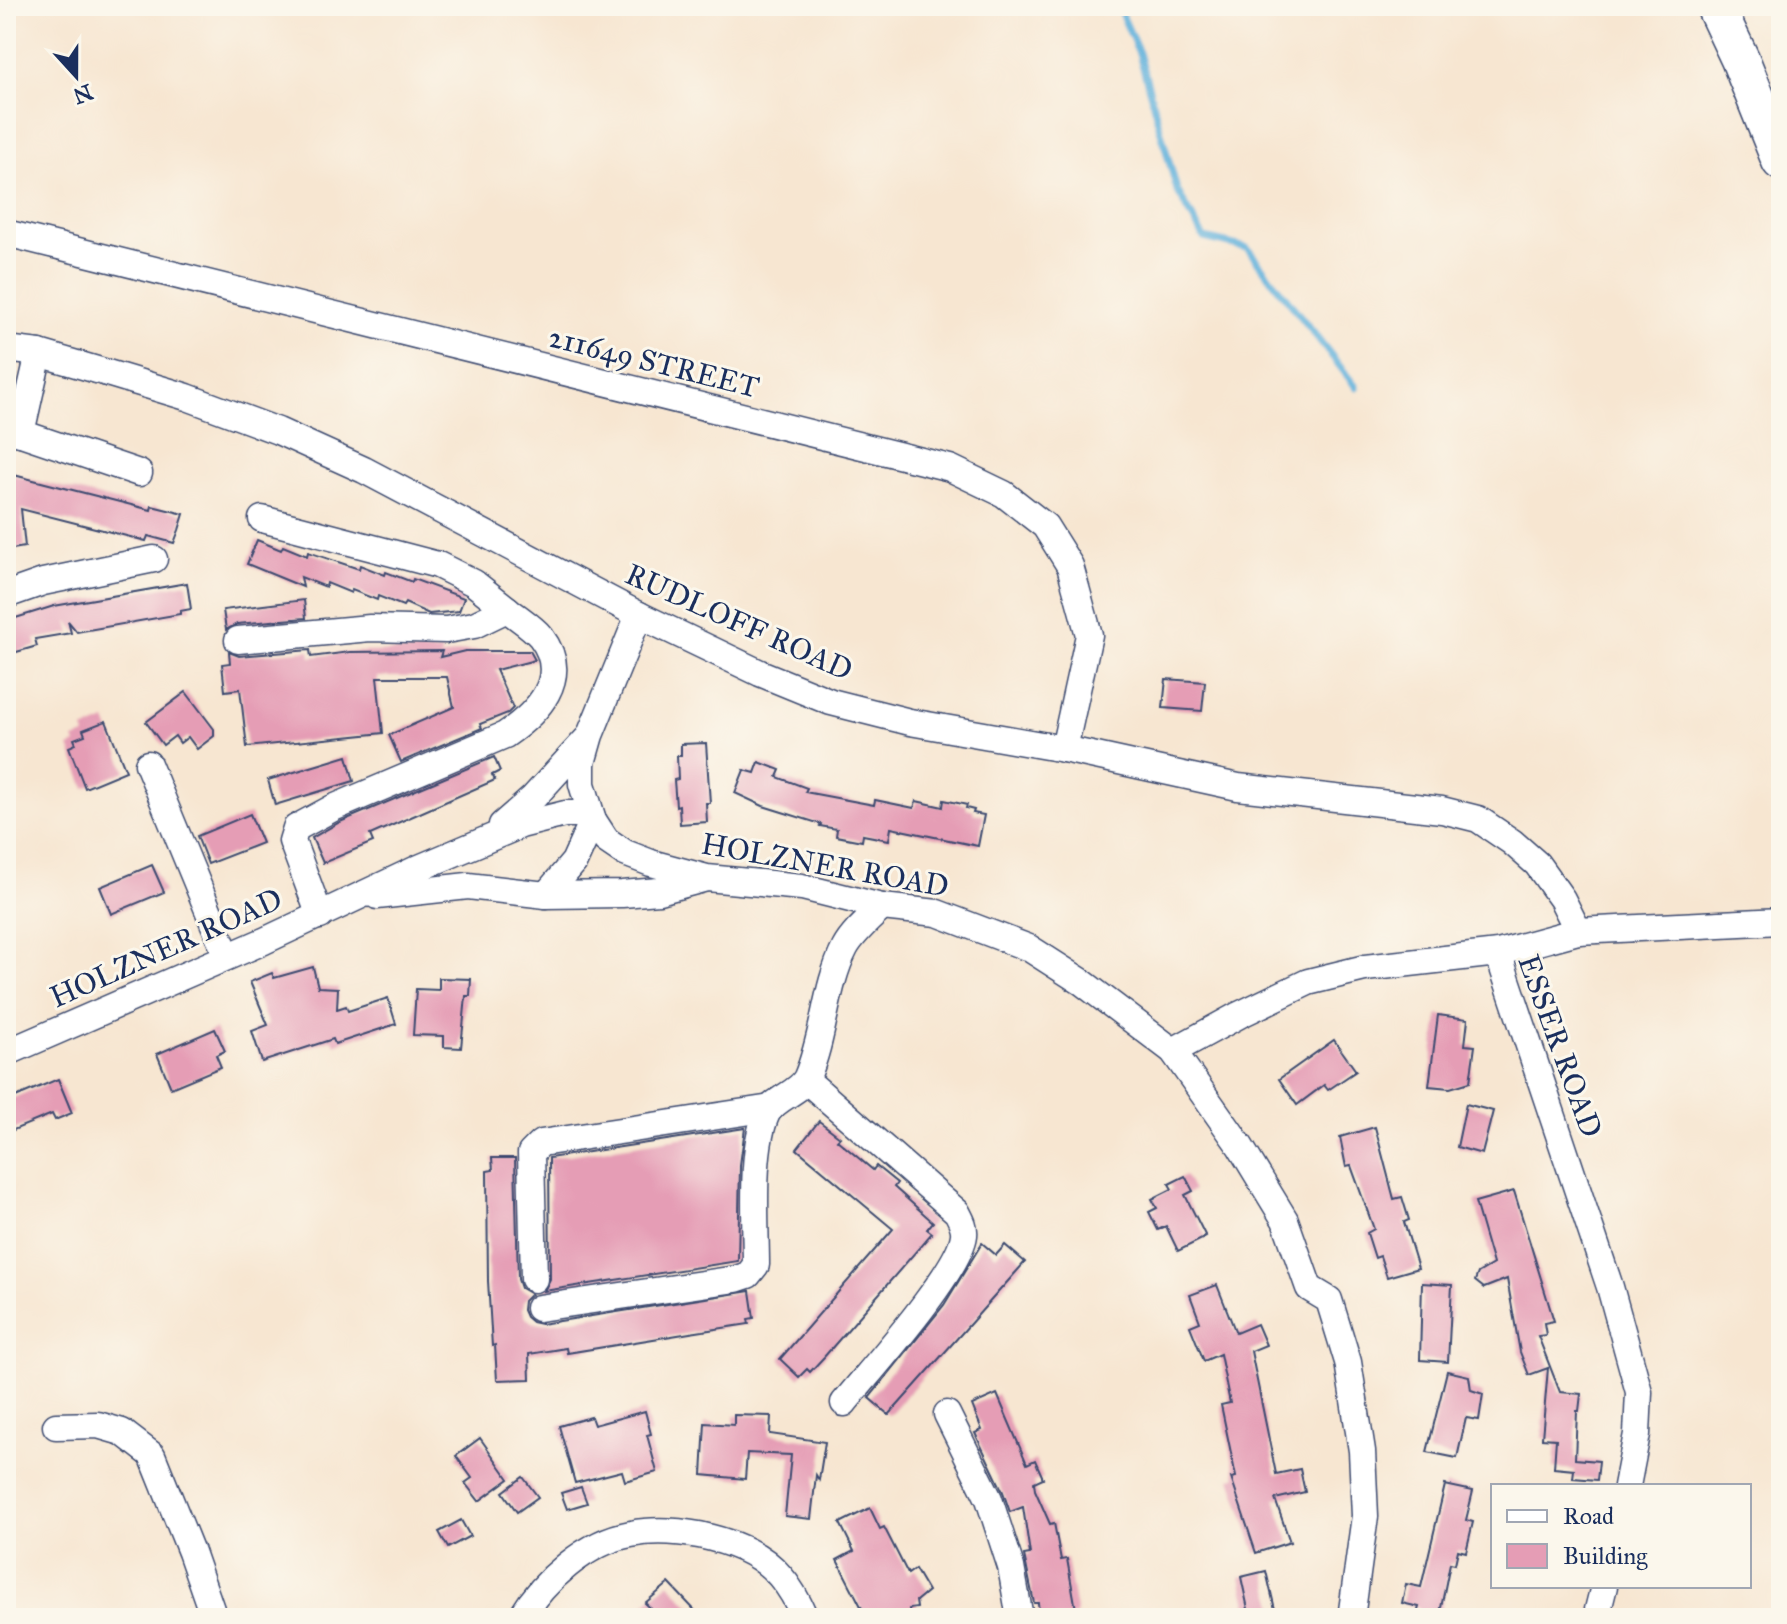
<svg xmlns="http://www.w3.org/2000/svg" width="1787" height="1624" font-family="'IM FELL Great Primer',serif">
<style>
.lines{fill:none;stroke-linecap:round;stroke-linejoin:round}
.stream{stroke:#60b1db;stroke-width:7}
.building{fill:#e59db5}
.minor-casing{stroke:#3c4a6f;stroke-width:29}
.highway-casing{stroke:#3c4a6f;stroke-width:41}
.minor{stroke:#fff;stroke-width:26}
.highway{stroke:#fff;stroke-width:38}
.labels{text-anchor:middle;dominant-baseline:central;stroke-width:6;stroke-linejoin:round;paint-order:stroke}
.street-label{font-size:30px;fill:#1b2f5e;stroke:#fbf7ec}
</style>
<rect width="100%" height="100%" fill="#fbf7ec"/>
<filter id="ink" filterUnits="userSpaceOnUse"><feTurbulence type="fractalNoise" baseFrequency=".0125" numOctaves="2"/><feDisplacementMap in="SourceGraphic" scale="16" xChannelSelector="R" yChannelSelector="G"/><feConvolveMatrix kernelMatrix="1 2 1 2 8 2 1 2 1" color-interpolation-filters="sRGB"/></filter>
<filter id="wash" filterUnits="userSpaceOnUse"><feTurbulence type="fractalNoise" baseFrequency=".006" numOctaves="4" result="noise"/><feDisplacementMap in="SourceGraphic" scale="32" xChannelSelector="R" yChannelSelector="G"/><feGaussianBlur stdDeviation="1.8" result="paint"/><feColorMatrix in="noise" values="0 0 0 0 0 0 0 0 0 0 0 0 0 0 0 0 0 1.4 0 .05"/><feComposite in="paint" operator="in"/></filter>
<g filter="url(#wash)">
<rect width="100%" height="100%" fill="#f7e6d1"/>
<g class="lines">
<path class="stream" d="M1118 6 1139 53 1177 190 1204 238 1247 248 1356 387"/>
</g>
<g id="blocks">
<g class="building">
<path d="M6 473 151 510 152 506 184 514 179 530 174 543 148 536 146 541 21 509 25 547 6 550Z"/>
<path d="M257 540 281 550 283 546 307 556 308 552 359 569 360 565 385 575 386 572 412 582 413 579 464 598 459 611 429 614 405 603 403 606 378 596 377 600 352 590 351 593 327 583 326 587 301 577 303 587 247 564Z"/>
<path d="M187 583 191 609 180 611V614L77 632 68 621 71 633 35 639 37 646 13 653 10 645 6 647V621L54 606Z"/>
<path d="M304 600 306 618 237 624 226 630 223 610Z"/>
<path d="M310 650 311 657 350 652 442 651 440 657 465 651H530L535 660 496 670 513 708 508 713 480 724 482 728 401 762 389 735 454 707 447 677H377L383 733 247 747 240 689 225 691 222 664 230 663 229 652 239 656Z"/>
<path d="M1166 679 1205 682 1202 711 1163 708Z"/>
<path d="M186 692 214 729V736L197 749 188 737 180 743 175 736 163 745 146 722Z"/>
<path d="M106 721 126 771 85 788 69 747 76 744 74 739 85 735 83 730Z"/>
<path d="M706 743 710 803H706L707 822 680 824 679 805 676 806 674 780 678 779 677 756H681V744Z"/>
<path d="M347 756 354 781 275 805 268 780Z"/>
<path d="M494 757 500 771 492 775 495 780 370 835 373 842 323 863 312 838 340 822Z"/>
<path d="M759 762 780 770 777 777 807 788 805 792 874 805 875 800 914 808 916 801 943 807 944 800 967 805 966 808 974 810 973 813 984 815 978 846 891 828 889 840 863 835 862 841 836 836 837 829 820 826 821 824 763 806 735 793 744 770 755 773Z"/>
<path d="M250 814 262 843 208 864 197 836Z"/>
<path d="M152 865 164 892 111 914 100 887Z"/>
<path d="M313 967 318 987 338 988 337 1009 346 1006 348 1011 388 998 396 1024 335 1044 333 1039 262 1062 252 1031 268 1025 250 982 272 973 274 978Z"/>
<path d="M439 978 471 979 470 996H466L461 1048 444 1047V1036L413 1035 416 989 439 990Z"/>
<path d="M1438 1015 1468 1019 1465 1045 1475 1046 1470 1082 1450 1088 1429 1086Z"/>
<path d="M215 1029 225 1051 216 1055 221 1067 171 1088 157 1054Z"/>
<path d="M1334 1040 1356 1071 1328 1090 1324 1085 1297 1105 1279 1079Z"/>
<path d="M58 1079 72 1113 55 1120 52 1114 11 1131 6 1119V1101Z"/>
<path d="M1466 1104 1493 1111 1482 1154 1457 1147Z"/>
<path d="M819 1121 840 1137 837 1140 873 1170 876 1166 897 1183 894 1187 933 1222 927 1229 932 1233 824 1357 810 1372 807 1369 799 1377 780 1359 893 1229 797 1149Z"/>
<path d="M1375 1127 1394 1199 1402 1197 1409 1220 1404 1222 1418 1268 1387 1277 1380 1256 1375 1258 1367 1233 1374 1229 1351 1166 1346 1167 1340 1137Z"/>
<path d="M745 1128 740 1165 738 1261 544 1291 550 1279 549 1158Z"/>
<path d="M492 1158H515L518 1279 521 1288 531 1294 524 1301 523 1310 526 1317 532 1322 541 1324 750 1291 754 1318 748 1319 749 1324 690 1333 567 1353 566 1348 529 1354 530 1379 497 1380 495 1345 492 1346 488 1281 487 1171 493 1170Z"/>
<path d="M1185 1176 1193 1191 1185 1195 1206 1237 1178 1251 1166 1226 1158 1230 1149 1212 1157 1208 1152 1199 1172 1189 1169 1184Z"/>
<path d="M1514 1191 1554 1321 1544 1323 1546 1335 1538 1336 1560 1392 1581 1394 1579 1411H1577L1575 1459 1599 1461 1597 1480 1573 1478 1574 1470 1554 1468 1556 1439 1542 1438 1548 1368 1529 1375 1520 1352 1507 1279 1484 1288 1475 1281 1478 1273 1493 1264 1475 1202Z"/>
<path d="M982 1243 996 1255 1005 1245 1025 1262 889 1415 869 1398 944 1305Z"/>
<path d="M1422 1283 1452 1285 1448 1362 1420 1360Z"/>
<path d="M1217 1285 1236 1333 1257 1324 1266 1345 1251 1351 1276 1474 1300 1469 1305 1492 1275 1499 1290 1542 1256 1553 1231 1478 1236 1477 1221 1405 1230 1403 1220 1354 1204 1361 1190 1326 1200 1322 1190 1295Z"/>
<path d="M1447 1371 1469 1376 1471 1390 1483 1394 1479 1420 1466 1418 1457 1458 1427 1452Z"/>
<path d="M997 1394 1027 1464 1035 1460 1043 1478 1034 1482 1035 1490 1050 1524 1054 1523 1061 1560 1067 1559 1077 1615 1068 1618H1040L1038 1603H1034L1024 1555 1030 1554 1023 1507 1010 1512 1003 1492 975 1433 982 1430 972 1405Z"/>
<path d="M645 1411 651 1434 647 1435 657 1472 625 1481 622 1471 575 1483 559 1426 591 1417 594 1425Z"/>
<path d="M734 1415 771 1416 770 1434 825 1442 819 1480 816 1475 811 1519 785 1516 791 1455 747 1453 745 1479 702 1475 705 1423 734 1425Z"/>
<path d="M480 1438 509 1479 479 1501 465 1483 472 1478 456 1456Z"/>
<path d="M523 1477 538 1497 517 1512 503 1492Z"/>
<path d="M1445 1485 1473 1491 1466 1520 1473 1522 1466 1552 1458 1550 1455 1564 1450 1563 1439 1618H1416L1419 1607 1402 1603 1406 1584 1421 1587Z"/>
<path d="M581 1487 587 1503 567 1509 561 1493Z"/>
<path d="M870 1508 880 1529 884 1527 908 1574 915 1569 928 1591 916 1601 917 1608 909 1609 910 1618H867L837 1560 854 1551 840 1523Z"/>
<path d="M461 1520 470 1536 448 1548 439 1532Z"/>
<path d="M1266 1571 1277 1618H1250L1241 1577Z"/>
<path d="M669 1583 702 1618H661L645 1603Z"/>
</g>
</g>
</g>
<g filter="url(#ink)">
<use href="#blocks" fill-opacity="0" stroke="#3c4a6f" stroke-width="2"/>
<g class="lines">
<g class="minor-casing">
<g id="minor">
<path d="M6 233 950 468 1004 494 1045 526 1070 566 1089 635 1064 749"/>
<path d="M6 349 39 353 114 375 187 397 278 431 364 470 639 615 760 673 831 702 910 722 1064 749 1238 787 1442 810 1478 819 1512 842 1537 864 1562 899 1578 931"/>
<path d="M7 430 21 433 39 353"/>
<path d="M21 433 139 473"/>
<path d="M262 519 438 565 474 583 507 609"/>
<path d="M6 595 43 582 154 559"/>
<path d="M639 615 590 735 582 763V784L593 820 606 840 625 853 651 863 707 878 802 887 882 907 937 913 1029 948 1082 982 1173 1051 1240 1146 1285 1220 1309 1288 1329 1300 1348 1362 1362 1451 1365 1516 1351 1618"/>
<path d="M238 640 370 628 446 630 474 625 507 609C518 618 533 627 541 637 572 678 537 713 505 735L333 808 296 828 292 841 320 916"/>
<path d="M148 764 227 956"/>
<path d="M502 825 533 798 586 740"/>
<path d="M546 895 574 862 593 820"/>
<path d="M377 896 468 886 546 895 622 894 659 891 703 879"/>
<path d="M1498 953 1610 1287 1639 1392 1637 1434 1627 1486"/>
<path d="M1173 1051 1239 1015 1308 982 1365 968 1498 953 1578 931 1781 921"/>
<path d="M6 1053 264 941 419 868 521 825 565 814H579L593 820"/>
<path d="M806 1080 957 1212C961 1220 965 1226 964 1235 960 1271 870 1371 844 1403"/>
<path d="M534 1279 531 1153 541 1143 771 1108"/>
<path d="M539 1308 736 1279 748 1275 756 1265C756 1224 750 1149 767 1113 776 1097 800 1093 807 1077 825 1035 825 987 845 948 853 933 870 919 882 907"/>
<path d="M947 1414 989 1499 1011 1567 1020 1618"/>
<path d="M56 1426 98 1425 122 1432 152 1455 191 1552 214 1618"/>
<path d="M521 1618C543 1581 586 1542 631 1534 676 1525 749 1539 780 1576 790 1587 799 1604 805 1618"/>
<path d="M1596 1618 1604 1586"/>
</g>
</g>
<g class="highway-casing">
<path id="highway" d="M1715 6 1740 59 1781 161"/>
</g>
<use href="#minor" class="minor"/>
<use href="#highway" class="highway"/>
</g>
</g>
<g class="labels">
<g class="street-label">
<text transform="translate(654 362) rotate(14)">211649 STREET</text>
<text transform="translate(739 622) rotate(24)">RUDLOFF ROAD</text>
<text transform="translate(825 865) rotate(10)">HOLZNER ROAD</text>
<text transform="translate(166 948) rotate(-24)">HOLZNER ROAD</text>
<text transform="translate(1560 1046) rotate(70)">ESSER ROAD</text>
</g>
</g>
<rect width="1787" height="1624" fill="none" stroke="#fbf7ec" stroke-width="32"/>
<rect x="1491" y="1484" width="260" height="104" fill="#fbf7ec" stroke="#a1a7b3" stroke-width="2"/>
<rect x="1507" y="1510" width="40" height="12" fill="#ffffff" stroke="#a1a7b3" stroke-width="2"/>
<text x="1563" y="1524" font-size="24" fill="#1b2f5e">Road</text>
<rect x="1507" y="1544" width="40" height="24" fill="#e59db5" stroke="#a1a7b3" stroke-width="2"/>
<text x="1563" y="1564" font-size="24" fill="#1b2f5e">Building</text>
<g transform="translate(76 76) rotate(159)" stroke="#fbf7ec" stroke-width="6" paint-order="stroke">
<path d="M0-6L14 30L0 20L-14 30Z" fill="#1b2f5e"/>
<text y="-12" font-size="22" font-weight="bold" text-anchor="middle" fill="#1b2f5e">N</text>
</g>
</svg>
